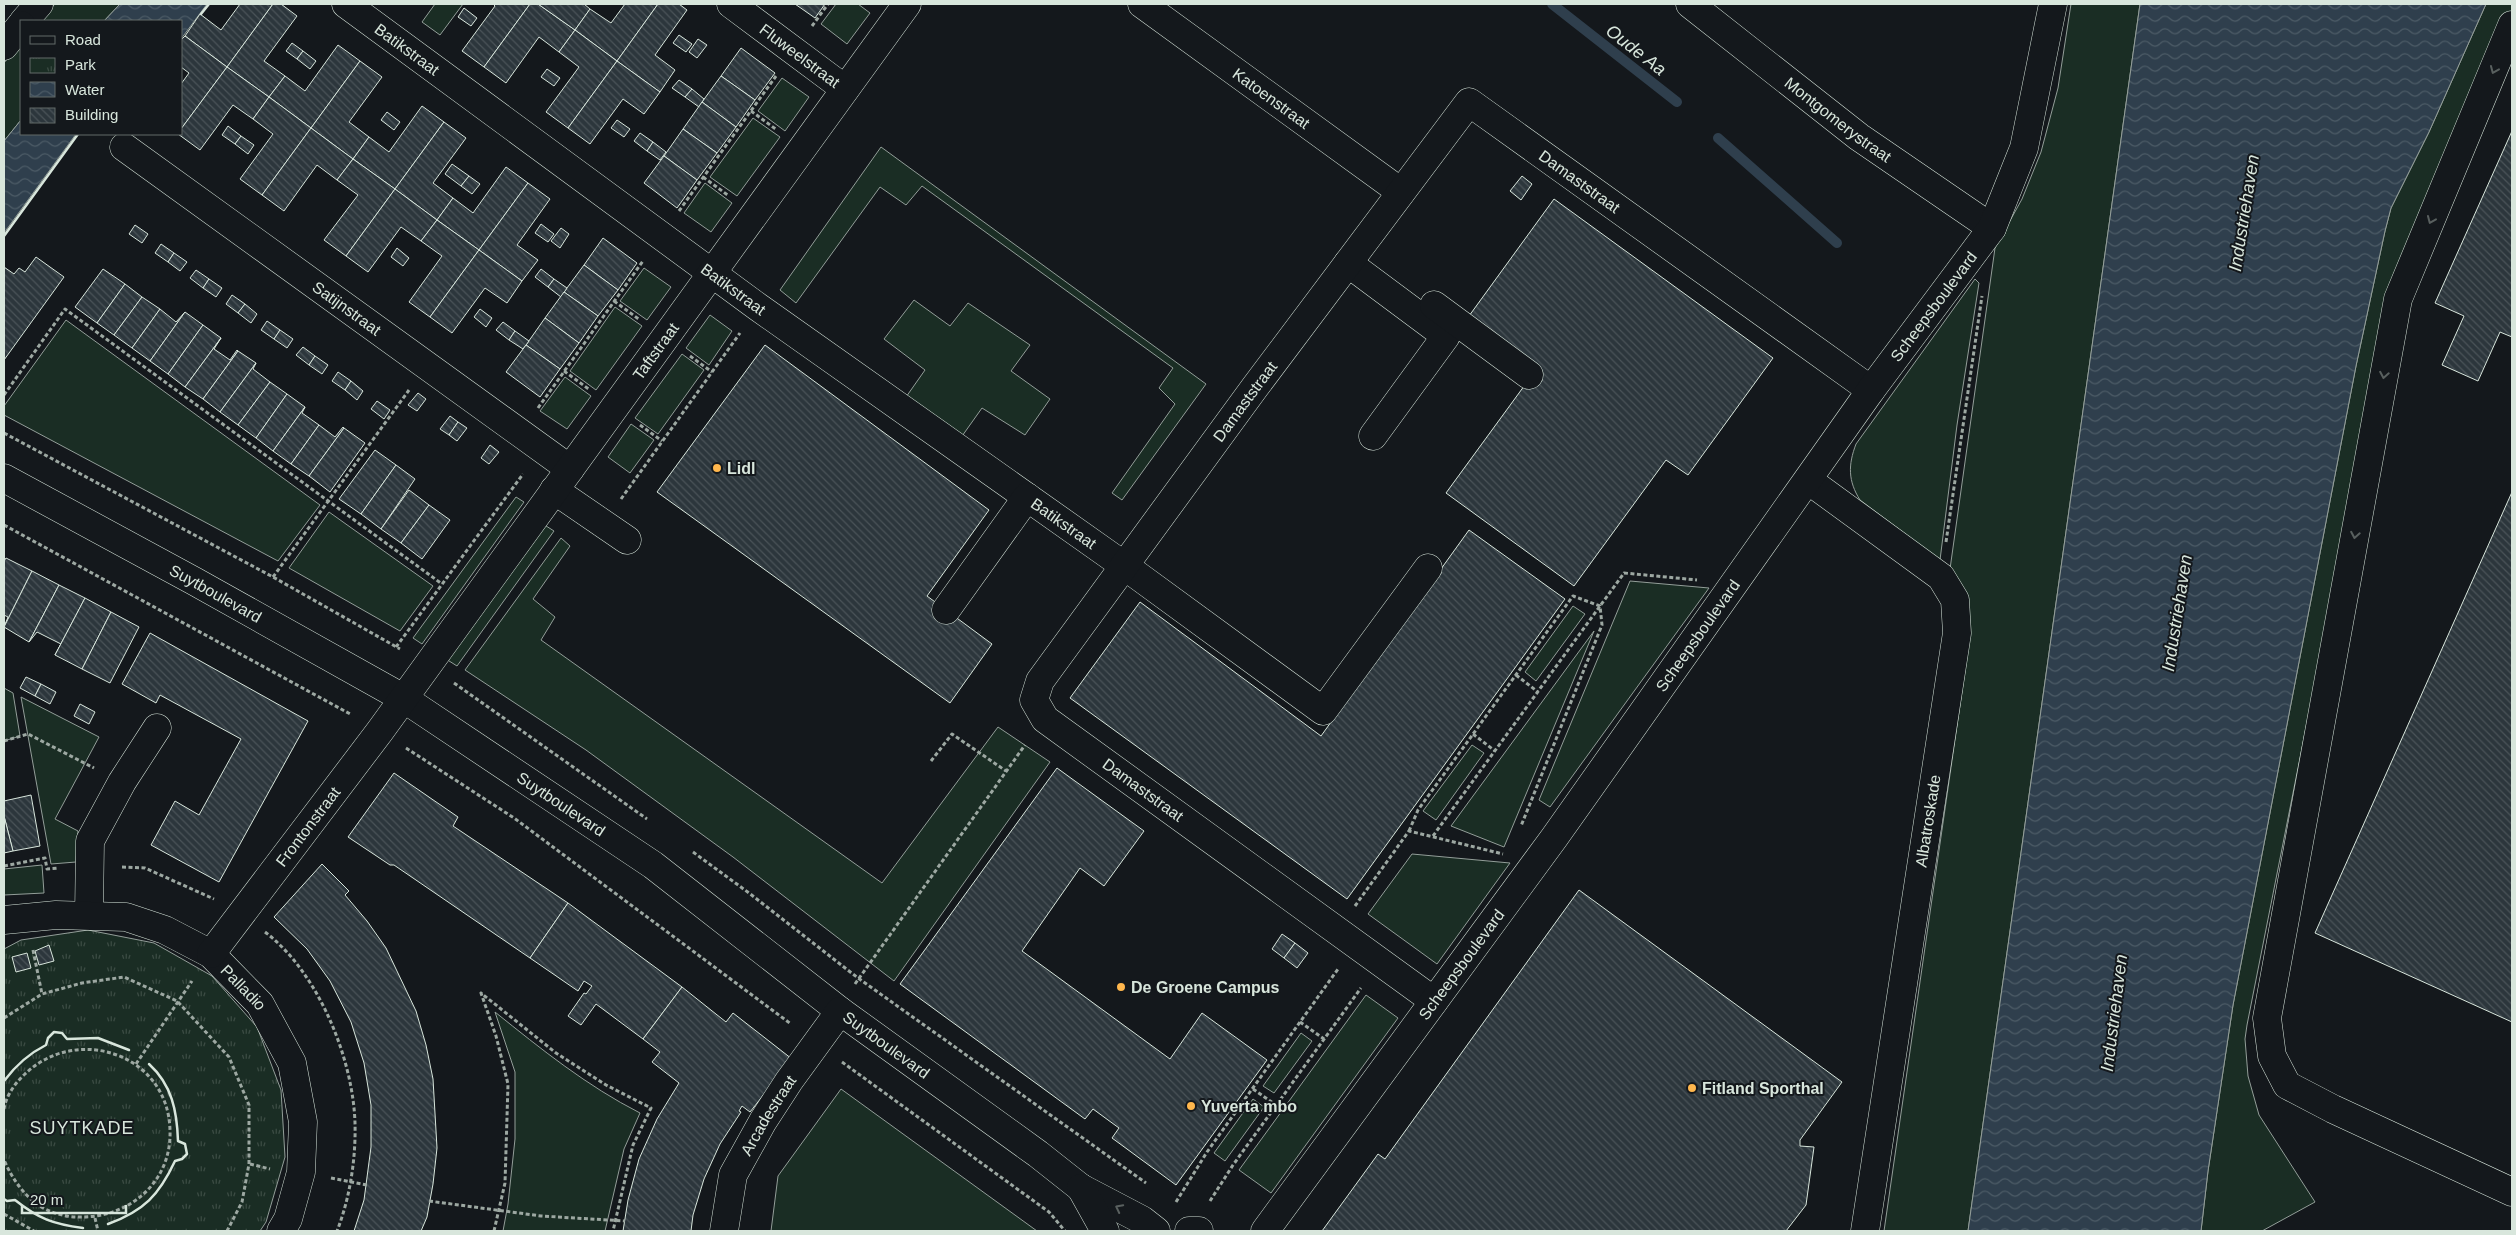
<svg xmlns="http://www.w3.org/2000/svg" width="2516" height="1235" font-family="Helvetica,sans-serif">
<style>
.green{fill:#1a2d24;stroke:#939e99}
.park{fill:url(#park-tufts);stroke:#939e99}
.water{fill:url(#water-waves);stroke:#939e99}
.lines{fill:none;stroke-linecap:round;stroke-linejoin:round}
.stream{stroke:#2f3f4d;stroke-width:10}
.building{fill:url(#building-back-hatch);stroke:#d8e6dc}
.minor-casing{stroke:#d8e6dc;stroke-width:29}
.path{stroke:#9da8a2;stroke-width:3;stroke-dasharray:4 2.5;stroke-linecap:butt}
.minor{stroke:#14181c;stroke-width:28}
.wall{stroke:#d8e6dc;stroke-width:2.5}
.oneway{stroke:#59605f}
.poi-dot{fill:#ffb74d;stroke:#14181c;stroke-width:2}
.labels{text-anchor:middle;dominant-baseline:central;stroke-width:4;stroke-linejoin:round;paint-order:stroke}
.street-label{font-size:16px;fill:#d8e6dc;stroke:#14181c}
.poi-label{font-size:16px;font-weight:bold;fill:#d8e6dc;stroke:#14181c;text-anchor:start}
.water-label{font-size:18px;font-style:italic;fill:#d8e6dc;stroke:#14181c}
.neighbourhood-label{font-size:18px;letter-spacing:1px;fill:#d8e6dc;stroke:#14181c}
</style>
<defs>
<pattern id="park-tufts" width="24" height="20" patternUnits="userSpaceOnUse" patternTransform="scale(1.25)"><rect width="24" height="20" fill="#1a2d24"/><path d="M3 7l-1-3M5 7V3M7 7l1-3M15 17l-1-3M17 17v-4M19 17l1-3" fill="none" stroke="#3b4b43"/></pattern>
<pattern id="water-waves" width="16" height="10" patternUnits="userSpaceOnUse" patternTransform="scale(1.25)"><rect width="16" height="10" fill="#2f3f4d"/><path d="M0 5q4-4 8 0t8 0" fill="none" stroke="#4c5b66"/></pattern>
<pattern id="building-back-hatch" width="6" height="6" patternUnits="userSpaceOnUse" patternTransform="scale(1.25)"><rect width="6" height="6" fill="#2c363c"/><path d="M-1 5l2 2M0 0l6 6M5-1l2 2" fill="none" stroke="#4a5358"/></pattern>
</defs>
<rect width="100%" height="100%" fill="#14181c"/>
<g class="green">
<path d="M55 4H120L104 21H39Z"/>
<path d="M435 4H463L440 35 422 22Z"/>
<path d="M836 4H858L870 13 847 44 821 24Z"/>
<path d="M2071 4H2140L1968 1231H1884L1970 636V622L1967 602 1950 569 1995 248 2022 199 2041 152 2058 88Z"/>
<path d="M2486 4H2512V14L2392 294 2247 1025 2245 1039 2248 1076 2259 1115 2315 1202 2262 1231H2201L2208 1171 2233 1005 2356 366 2385 231 2391 208 2429 132Z"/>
<path d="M21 41V120L4 141V63Z"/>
<path d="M782 78 809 97 785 131 758 111Z"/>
<path d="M753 118 780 137 737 196 710 177Z"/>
<path d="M881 147 1206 384 1122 500 1112 493 1175 404 1159 388 1173 368 922 186 906 205 880 187 796 303 780 290Z"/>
<path d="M705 183 732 203 711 232 684 213Z"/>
<path d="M644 268 671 287 647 320 620 301Z"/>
<path d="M1975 279 1979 283 1957 425 1940 560 1860 500C1848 481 1848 465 1856 444Z"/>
<path d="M914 300 950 326 968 303 1030 345 1011 371 1050 399 1025 435 982 408 955 446 899 407 925 370 884 339Z"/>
<path d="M615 307 642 326 596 390 570 371Z"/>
<path d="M710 315 732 331 709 365 686 348Z"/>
<path d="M66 320 320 505 278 561 4 415V406Z"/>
<path d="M682 354 704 370 658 434 635 418Z"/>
<path d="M565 377 591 396 567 429 540 411Z"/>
<path d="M631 424 654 440 630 473 608 457Z"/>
<path d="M516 497 524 502 422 644 413 638Z"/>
<path d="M329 512 433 586 400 631 289 568Z"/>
<path d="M543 524 554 531 457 666 446 659Z"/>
<path d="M561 538 570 546 533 599 555 617 541 640 882 883 998 727 1050 762 894 981 733 857 586 750 465 670Z"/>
<path d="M1630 581 1709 588 1550 807 1539 800Z"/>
<path d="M1573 606 1585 614 1536 681 1525 672Z"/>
<path d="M1594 631 1504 847 1451 826Z"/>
<path d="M4 688 13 693 20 736 4 741Z"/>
<path d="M21 697 99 737 55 819 78 831 76 862 51 864Z"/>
<path d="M1472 745 1484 753 1436 820 1423 811Z"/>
<path d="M1412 854 1510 863 1437 964 1368 914Z"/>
<path d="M42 865 44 893 4 895V869Z"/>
<path d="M1366 995 1398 1018 1271 1193 1239 1170Z"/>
<path d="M495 1012C541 1049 587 1086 640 1113L624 1149 605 1231H503L508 1204 515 1139V1072Z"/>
<path d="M1301 1033 1312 1041 1274 1093 1263 1086Z"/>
<path d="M841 1089 1037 1231H771L778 1176Z"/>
<path d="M1253 1099 1264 1107 1225 1161 1214 1153Z"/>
</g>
<path class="park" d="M88 930 154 943 212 976 257 1027 281 1090 285 1157 266 1222 260 1231H4V949L21 940Z"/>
<g class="water">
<path d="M120 4H207L181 39V21H104Z"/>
<path d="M2140 4H2486L2429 132 2391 208 2385 231 2356 366 2233 1005 2208 1171 2201 1231H1968Z"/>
<path d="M21 120V134H76L4 233V141Z"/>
</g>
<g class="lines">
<g class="stream">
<path d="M1552 4 1677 102"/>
<path d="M1718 138 1837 243"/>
</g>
</g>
<g class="building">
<path d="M240 4H273L227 67 185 36 200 14 221 30Z"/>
<path d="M273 4H281L297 16 264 61 285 76 269 97 227 67Z"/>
<path d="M493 4H530L484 67 462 51 495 6Z"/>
<path d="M530 4H538L575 30 559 52 539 37 506 83 484 67Z"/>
<path d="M538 4H584L590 9 575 30Z"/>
<path d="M625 4H658L617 61 575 30 590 9 611 23Z"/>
<path d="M658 4H679L687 10 655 55 675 70 660 92 617 61Z"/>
<path d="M795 4H825L815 18Z"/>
<path d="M464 8 477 18 471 26 458 17Z"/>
<path d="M575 30 617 61 568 128 546 112 579 67 559 52Z"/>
<path d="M679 35 692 44 686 52 673 43Z"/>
<path d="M185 36 227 67 181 129V84L189 73 181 67V40Z"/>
<path d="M698 39 707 45 697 58 689 52Z"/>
<path d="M292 43 303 51 297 59 286 51Z"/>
<path d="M338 45 360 61 311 128 269 97 285 76 305 91Z"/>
<path d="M741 48 775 73 755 100 721 76Z"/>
<path d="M303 51 316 61 310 69 297 59Z"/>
<path d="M360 61 382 77 349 122 369 137 353 159 311 128Z"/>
<path d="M617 61 660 92 644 114 623 99 590 144 568 128Z"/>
<path d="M227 67 269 97 253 119 233 105 200 150 178 134H181V129Z"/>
<path d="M547 69 560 78 554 86 541 77Z"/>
<path d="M721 76 755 100 736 127 702 102Z"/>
<path d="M679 80 692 89 685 97 672 88Z"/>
<path d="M692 89 704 99 699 107 685 97Z"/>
<path d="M269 97 311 128 262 195 240 179 273 134 253 119Z"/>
<path d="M702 102 736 127 717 153 683 129Z"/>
<path d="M422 106 444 122 395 189 353 159 369 137 389 152Z"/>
<path d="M387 112 400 122 394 130 381 120Z"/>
<path d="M617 120 630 129 624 137 611 128Z"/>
<path d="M444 122 466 138 433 183 453 198 437 220 395 189Z"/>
<path d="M228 126 241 136 235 144 222 135Z"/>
<path d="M311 128 353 159 337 180 317 165 284 211 262 195Z"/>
<path d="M683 129 717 153 697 180 664 156Z"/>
<path d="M2512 131V337L2500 332 2478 381 2442 365 2464 316 2435 303Z"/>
<path d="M640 133 653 142 647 151 634 141Z"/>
<path d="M241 136 254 145 248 154 235 144Z"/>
<path d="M653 142 666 152 660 160 647 151Z"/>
<path d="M664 156 697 180 677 208 644 183Z"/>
<path d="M353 159 395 189 346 256 324 240 358 195 337 180Z"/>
<path d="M452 164 469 176 461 186 445 174Z"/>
<path d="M506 167 528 183 479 250 437 220 453 198 473 213Z"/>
<path d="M469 176 480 184 472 194 461 186Z"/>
<path d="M1522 176 1532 184 1521 200 1510 191Z"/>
<path d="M528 183 550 199 517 245 538 260 522 281 479 250Z"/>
<path d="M395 189 437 220 421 241 401 227 368 272 346 256Z"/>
<path d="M1554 199 1773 358 1688 475 1666 460 1574 586 1446 493 1538 367 1469 316Z"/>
<path d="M437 220 479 250 430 317 409 302 442 256 421 241Z"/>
<path d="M541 224 554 234 548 242 535 233Z"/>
<path d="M135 225 148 234 142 243 129 234Z"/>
<path d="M561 228 569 234 560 248 551 241Z"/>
<path d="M603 238 637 263 618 290 584 265Z"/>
<path d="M161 244 174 253 168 262 155 253Z"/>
<path d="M397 248 409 258 403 266 391 257Z"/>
<path d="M479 250 522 281 507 303 485 288 452 333 430 317Z"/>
<path d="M174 253 187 262 180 271 168 262Z"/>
<path d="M36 257 64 277 4 360V267L14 274 19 268 25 272Z"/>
<path d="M584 265 618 290 598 316 564 292Z"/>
<path d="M103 269 125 284 97 323 75 307Z"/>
<path d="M541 269 554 279 548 287 535 277Z"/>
<path d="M196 270 209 279 203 288 190 278Z"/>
<path d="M209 279 222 288 216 297 203 288Z"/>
<path d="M554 279 567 288 561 297 548 287Z"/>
<path d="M125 284 142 297 114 335 97 323Z"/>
<path d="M564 292 598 316 579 343 545 318Z"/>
<path d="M232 295 245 304 238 313 226 304Z"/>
<path d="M142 297 160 309 132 348 114 335Z"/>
<path d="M245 304 257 314 251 323 238 313Z"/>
<path d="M160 309 176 322 185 312 150 361 132 348Z"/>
<path d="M480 309 492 318 486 327 474 317Z"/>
<path d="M185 312 203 325 168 374 150 361Z"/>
<path d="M545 318 579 343 560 369 526 345Z"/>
<path d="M267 321 280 330 274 339 261 330Z"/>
<path d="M503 322 515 331 509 340 496 330Z"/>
<path d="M203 325 221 338 185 387 168 374Z"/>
<path d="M280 330 293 339 287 348 274 339Z"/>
<path d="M515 331 529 341 523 349 509 340Z"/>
<path d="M221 338 214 349 230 360 237 350 238 351 203 399 185 387Z"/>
<path d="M526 345 560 369 540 397 506 372Z"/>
<path d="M765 345 989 510 927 596 992 644 950 703 657 492Z"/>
<path d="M303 347 315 356 309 365 296 355Z"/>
<path d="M238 351 256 363 220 412 203 399Z"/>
<path d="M315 356 328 365 322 374 309 365Z"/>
<path d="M256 363 253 369 270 382 238 425 220 412Z"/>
<path d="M338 372 351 381 345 390 332 381Z"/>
<path d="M351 381 363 391 357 400 345 390Z"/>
<path d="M270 382 287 394 256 438 238 425Z"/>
<path d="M418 393 426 399 417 411 408 405Z"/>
<path d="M287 394 305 407 273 451 256 438Z"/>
<path d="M377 401 390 410 384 419 371 409Z"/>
<path d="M305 407 302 413 319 425 291 464 273 451Z"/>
<path d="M450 416 458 422 449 435 440 429Z"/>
<path d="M458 422 467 428 457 441 449 435Z"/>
<path d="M319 425 335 437 343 427 344 428 309 476 291 464Z"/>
<path d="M344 428 365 443 330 492 309 476Z"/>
<path d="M490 445 499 452 489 464 481 458Z"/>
<path d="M375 450 396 465 361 514 339 499Z"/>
<path d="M396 465 415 479 381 529 361 514Z"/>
<path d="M409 490 429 505 401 543 381 529Z"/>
<path d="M2512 492V1022L2315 933Z"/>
<path d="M429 505 450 520 422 559 401 543Z"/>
<path d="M1469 530 1565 599 1347 899 1070 698 1140 602 1321 736Z"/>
<path d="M6 558 32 571 4 627 8 617 4 615V561Z"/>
<path d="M32 571 59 585 29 642 4 627Z"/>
<path d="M59 585 85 598 55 655 61 644 37 632 29 642Z"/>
<path d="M85 598 111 612 82 669 55 655Z"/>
<path d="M111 612 139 627 110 683 82 669Z"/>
<path d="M150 633 308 721 219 882 151 845 175 801 199 815 241 739 160 695 156 703 122 684Z"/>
<path d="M26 677 41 684 35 696 20 688Z"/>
<path d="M41 684 56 692 50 704 35 696Z"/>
<path d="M80 704 95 712 89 724 74 716Z"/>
<path d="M1057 768 1144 831 1104 886 1080 868 1022 951 1170 1059 1202 1013 1267 1060 1176 1185 1112 1138 1119 1128 1093 1109 1085 1119 900 984Z"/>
<path d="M394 773 458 817 453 826 568 903 530 958 394 865H390L348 837Z"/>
<path d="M31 795 40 846 13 851 4 816V801Z"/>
<path d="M4 816 13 851 4 853Z"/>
<path d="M322 864 349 891 345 895 367 921 386 948 416 1011 426 1045 433 1079 437 1148 433 1184 427 1217 421 1231H354L364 1200 371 1147V1105L364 1063 351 1022 330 981 307 949 274 917Z"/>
<path d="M1579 890 1842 1082 1800 1140V1146L1814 1147 1806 1205 1786 1231H1322L1378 1154 1385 1159Z"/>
<path d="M568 903 682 987 643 1039 596 1004 581 1025 568 1016 584 993 586 994 592 986 584 981 578 991 530 958Z"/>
<path d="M1282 934 1295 943 1284 958 1272 949Z"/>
<path d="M1295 943 1308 953 1297 968 1284 958Z"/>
<path d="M49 945 54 961 39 965 35 951Z"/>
<path d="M27 953 31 968 16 972 12 957Z"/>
<path d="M682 987 726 1022 733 1013 792 1059 750 1112 742 1106 739 1111 741 1112 720 1144 704 1179 693 1215 691 1231H623L628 1200 639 1159 657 1119 679 1083 652 1062 660 1052 643 1039Z"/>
</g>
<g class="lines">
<g class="minor-casing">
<g id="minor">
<path id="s1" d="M346 4 758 307 1126 567 1323 711 1428 568"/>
<path id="s2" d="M731 4 845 89"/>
<path id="s3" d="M1142 4 1401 192"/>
<path id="s4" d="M1690 4 1859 137 1992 228"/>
<path d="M24 21 39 4"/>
<path d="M2512 25 2398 299 2267 1018 2272 1056 2287 1085 2333 1109 2512 1192"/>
<path d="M4 46 21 25"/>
<path id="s5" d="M124 147 570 469"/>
<path d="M1348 263 1446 336 1373 436"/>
<path d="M1434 305 1529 375"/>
<path id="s6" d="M4 478 194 581 403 698 653 865 840 1011 1038 1154 1081 1188 1142 1220 1156 1231"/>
<path d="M1808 480 1941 577 1955 600 1957 633 1865 1231"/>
<path d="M554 490 627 540"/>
<path d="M946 610 1027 497"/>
<path d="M89 915 90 841 122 782 157 728"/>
<path id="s7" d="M4 920 56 915 126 917 165 930 211 954 260 1004 292 1063 303 1122 301 1172 288 1219 281 1231"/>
<path id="s8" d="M211 954 380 731 907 4"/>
<path id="s9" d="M1434 1001 1045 719 1034 700 1040 681 1255 387 1469 102 1871 390"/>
<path d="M1081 1188 1105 1231"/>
<path id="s10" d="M724 1231 733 1175 763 1121 789 1081 840 1011"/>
<path d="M1189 1231H1199"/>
<path id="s11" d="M1265 1231 1554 838 1871 390 1992 228 2024 148 2053 4"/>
</g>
</g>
<g class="path">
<path d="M812 26 828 4"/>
<path d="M751 111 777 130"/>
<path d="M703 177 729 196"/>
<path d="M679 211 776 76"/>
<path d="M614 301 640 320"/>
<path d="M690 356 712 372"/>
<path d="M564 371 590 390"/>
<path d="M4 395 65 309 442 584"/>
<path d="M538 408 643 261"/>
<path d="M640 425 662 441"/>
<path d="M4 433 273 577 400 649"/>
<path d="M621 499 740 333"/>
<path d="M4 525 352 715"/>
<path d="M1946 542 1982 296"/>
<path d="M273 577 409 390"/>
<path d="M396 647 523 474"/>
<path d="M1516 675 1538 692"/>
<path d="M454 683 647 819"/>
<path d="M1473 734 1495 751"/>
<path d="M4 741 28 734 94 768"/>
<path d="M406 748 514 818 791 1024"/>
<path d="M931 761 952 734 1006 771"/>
<path d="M1409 831 1418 810 1573 596 1600 606 1602 625 1521 826"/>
<path d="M1433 836 1624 573 1697 580"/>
<path d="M693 852 749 893 858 978 1146 1183"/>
<path d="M4 866 45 858 47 869 59 868"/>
<path d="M122 867 145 868 214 899"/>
<path d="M1355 906 1409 831 1503 854"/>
<path d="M265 932C318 972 353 1058 355 1123 356 1158 350 1198 337 1231"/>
<path d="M33 950 42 994"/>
<path d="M855 984 1025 745"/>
<path d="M4 1018 42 994 82 983 124 977 177 1001 229 1057 249 1105V1164L242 1202 227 1231"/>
<path d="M1300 1022 1324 1039"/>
<path d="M842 1062 1049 1212 1065 1231"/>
<path d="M136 1064 192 981"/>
<path d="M1253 1089 1276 1105"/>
<path d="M4 1109C6 1096 15 1083 25 1074 77 1024 168 1054 170 1130 172 1183 128 1219 77 1217 65 1217 48 1212 38 1205 22 1193 12 1178 4 1160"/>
<path d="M250 1164 270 1169"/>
<path d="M331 1178 367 1185"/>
<path d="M429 1201 541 1216 625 1221"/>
<path d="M1210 1201 1233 1165 1361 988"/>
<path d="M1176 1202 1207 1152 1338 969"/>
<path d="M4 1214 34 1231"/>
<path d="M95 1218 98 1231"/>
<path d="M494 1231 505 1183 508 1084 496 1036 481 993 556 1053 606 1085 651 1108 633 1145 613 1231"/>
</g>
<use href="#minor" class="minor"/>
<g class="wall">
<path d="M201 14 209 4"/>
<path d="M4 236 78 134"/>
<path d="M4 1081C16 1065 28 1054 46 1045L48 1038 54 1032 62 1033 67 1039 98 1038 129 1050"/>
<path d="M4 1199 7 1201 15 1200C39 1219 53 1224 83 1228"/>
<path d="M108 1224C144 1211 159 1195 175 1161L182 1159 187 1154 185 1144 178 1141C177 1111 172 1085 149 1064"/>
</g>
</g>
<defs><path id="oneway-chevron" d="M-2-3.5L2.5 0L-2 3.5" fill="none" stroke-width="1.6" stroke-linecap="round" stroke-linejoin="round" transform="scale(1.25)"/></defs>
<g class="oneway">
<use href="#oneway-chevron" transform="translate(2494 70) rotate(113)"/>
<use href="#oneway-chevron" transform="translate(2431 220) rotate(113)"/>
<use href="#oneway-chevron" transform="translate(2384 375) rotate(100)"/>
<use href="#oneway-chevron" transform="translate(2355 535) rotate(100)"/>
<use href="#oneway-chevron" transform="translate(1119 1208) rotate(-153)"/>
</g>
<g class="poi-dot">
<circle cx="717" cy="468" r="5"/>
<circle cx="1121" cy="987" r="5"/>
<circle cx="1692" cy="1088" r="5"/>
<circle cx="1191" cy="1106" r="5"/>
</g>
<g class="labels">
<g class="street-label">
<text stroke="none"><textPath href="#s1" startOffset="76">Batikstraat</textPath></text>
<text stroke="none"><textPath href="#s2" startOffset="86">Fluweelstraat</textPath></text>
<text stroke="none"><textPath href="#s3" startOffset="160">Katoenstraat</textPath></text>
<text stroke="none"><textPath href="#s4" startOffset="188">Montgomerystraat</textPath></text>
<text stroke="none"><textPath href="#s9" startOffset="1379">Damaststraat</textPath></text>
<text stroke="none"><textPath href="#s1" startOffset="481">Batikstraat</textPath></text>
<text stroke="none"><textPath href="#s11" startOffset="1141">Scheepsboulevard</textPath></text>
<text stroke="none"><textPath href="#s5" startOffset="275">Satijnstraat</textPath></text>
<text stroke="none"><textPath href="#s8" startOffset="749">Taftstraat</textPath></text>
<text stroke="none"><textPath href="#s9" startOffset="869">Damaststraat</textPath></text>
<text stroke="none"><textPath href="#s1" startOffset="886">Batikstraat</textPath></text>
<text stroke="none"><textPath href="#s6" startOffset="241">Suytboulevard</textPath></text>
<text stroke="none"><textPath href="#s11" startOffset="736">Scheepsboulevard</textPath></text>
<text transform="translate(1143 790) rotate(36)">Damaststraat</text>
<text stroke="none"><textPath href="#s6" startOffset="646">Suytboulevard</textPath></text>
<text transform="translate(1928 821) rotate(-81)">Albatroskade</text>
<text stroke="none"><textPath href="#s8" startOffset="160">Frontonstraat</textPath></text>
<text stroke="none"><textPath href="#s11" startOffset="331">Scheepsboulevard</textPath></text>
<text stroke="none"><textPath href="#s7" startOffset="262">Palladio</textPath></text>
<text stroke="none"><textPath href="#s6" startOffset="1051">Suytboulevard</textPath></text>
<text stroke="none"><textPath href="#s10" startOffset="126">Arcadestraat</textPath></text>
</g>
<g class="poi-label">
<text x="727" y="468">Lidl</text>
<text x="1131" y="987">De Groene Campus</text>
<text x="1702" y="1088">Fitland Sporthal</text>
<text x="1201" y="1106">Yuverta mbo</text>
</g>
<g class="water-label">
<text transform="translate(1636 50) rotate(38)">Oude Aa</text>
<text transform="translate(2244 213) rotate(-81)">Industriehaven</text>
<text transform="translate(2177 613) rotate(-81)">Industriehaven</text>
<text transform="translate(2114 1013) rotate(-83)">Industriehaven</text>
</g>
<g class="neighbourhood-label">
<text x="82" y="1128">SUYTKADE</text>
</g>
</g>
<rect width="2516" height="1235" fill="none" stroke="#d8e6dc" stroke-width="10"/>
<rect x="20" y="20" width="162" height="115" fill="#14181c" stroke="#626a69"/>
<rect x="30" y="36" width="25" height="8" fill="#14181c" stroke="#626a69"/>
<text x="65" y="45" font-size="15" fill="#d8e6dc">Road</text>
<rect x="30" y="58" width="25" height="15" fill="url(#park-tufts)" stroke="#626a69"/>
<text x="65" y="70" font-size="15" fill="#d8e6dc">Park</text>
<rect x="30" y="82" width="25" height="15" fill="url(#water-waves)" stroke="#626a69"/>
<text x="65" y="95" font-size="15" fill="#d8e6dc">Water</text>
<rect x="30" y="108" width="25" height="15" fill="url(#building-back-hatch)" stroke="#626a69"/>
<text x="65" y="120" font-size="15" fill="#d8e6dc">Building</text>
<path d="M22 1205v8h104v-8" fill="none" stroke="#d8e6dc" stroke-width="2.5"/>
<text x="30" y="1205" font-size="15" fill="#d8e6dc" stroke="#14181c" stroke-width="4" paint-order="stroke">20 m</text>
</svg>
